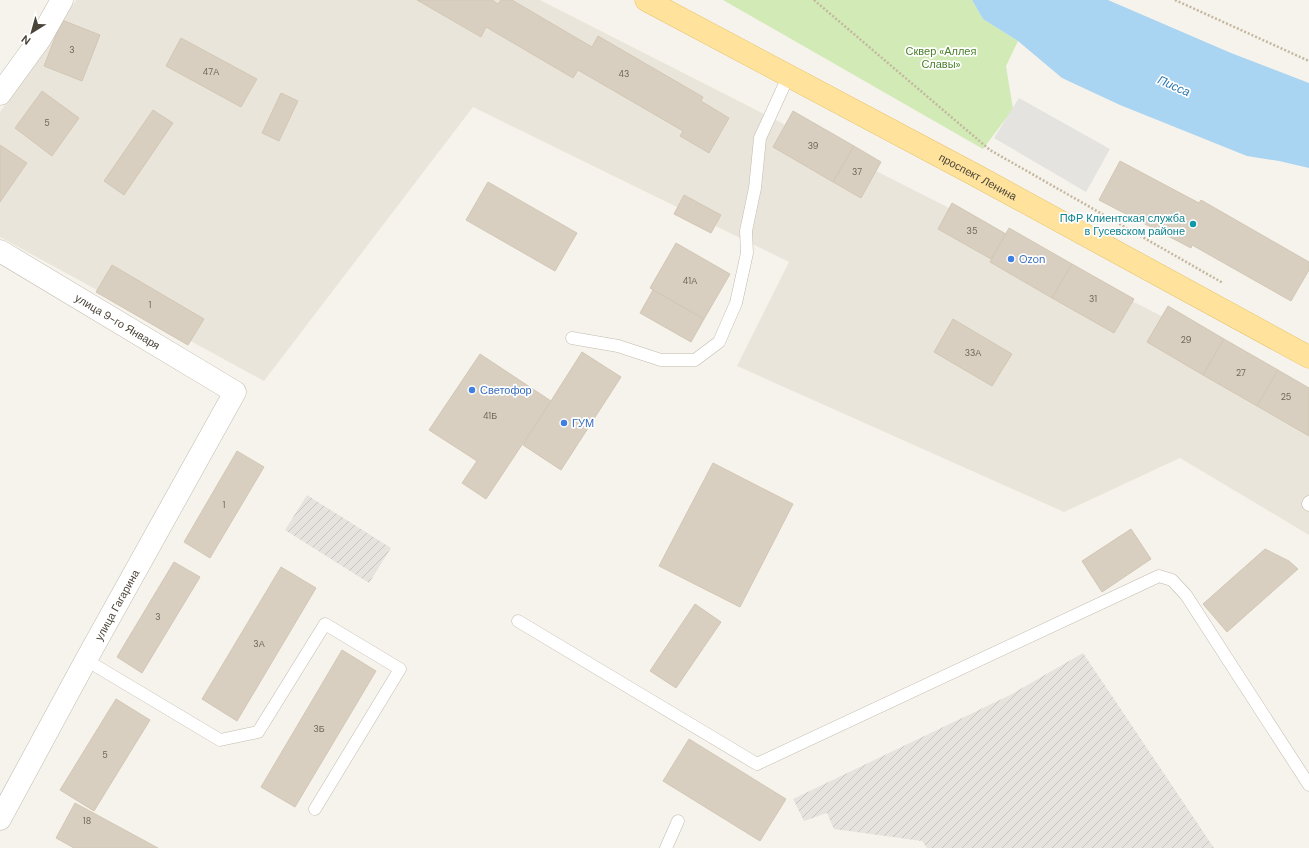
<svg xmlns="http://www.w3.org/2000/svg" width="1309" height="848" font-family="'DM Sans',sans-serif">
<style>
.residential{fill:#eae5da}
.industrial{fill:url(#industrial-furrows)}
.green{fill:#d2eab5}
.parking{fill:#e5e3e0}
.water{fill:#a9d4f2}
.building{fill:#d8cfc1;stroke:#d3c7b4}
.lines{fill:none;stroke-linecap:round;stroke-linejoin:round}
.lane-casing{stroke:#c2bbae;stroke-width:13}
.street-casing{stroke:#c2bbae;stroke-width:23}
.primary-casing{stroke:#e6c16a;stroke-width:23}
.path{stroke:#c4b79f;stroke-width:2.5;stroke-dasharray:2 2;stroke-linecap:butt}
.lane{stroke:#fff;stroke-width:12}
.street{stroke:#fff;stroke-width:22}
.primary{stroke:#ffe39c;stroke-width:22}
.culture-dot{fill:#0f9aa8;stroke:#fff;stroke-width:1.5}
.shop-dot{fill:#3f7fe0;stroke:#fff;stroke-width:1.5}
.labels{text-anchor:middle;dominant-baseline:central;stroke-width:3.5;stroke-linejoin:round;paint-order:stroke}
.number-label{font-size:9px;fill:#6e675b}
.park-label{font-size:11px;fill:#4a7f2a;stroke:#fff}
.street-label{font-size:11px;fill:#4b4439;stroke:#fff}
.culture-label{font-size:11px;fill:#0d838f;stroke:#fff;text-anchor:end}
.shop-label{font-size:11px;fill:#366cbe;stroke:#fff;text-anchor:start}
.water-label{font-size:12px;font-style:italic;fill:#2e7ab2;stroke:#fff}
</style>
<defs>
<pattern id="industrial-furrows" width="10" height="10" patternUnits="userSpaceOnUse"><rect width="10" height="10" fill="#e6e2dd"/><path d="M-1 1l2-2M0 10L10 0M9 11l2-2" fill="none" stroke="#c7c3be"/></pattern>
</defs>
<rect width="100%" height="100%" fill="#f6f3ec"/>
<path class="residential" d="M76 0H540L1309 391V535L1180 458 1064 512 737 366 789 262 473 107 264 381 0 237V112Z"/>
<g class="industrial">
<path d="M307 495 391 548 369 583 285 530Z"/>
<path d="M1083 653 1214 848H927L922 841 834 829 827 813 804 821 793 799 1010 695Z"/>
</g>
<path class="green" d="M723 0H972L983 19 1018 41 1006 66 1013 109 983 149Z"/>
<path class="parking" d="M1019 98 1110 149 1086 192 994 138Z"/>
<path class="water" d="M972 0H1108L1231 53 1309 83V168L1279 161 1247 156 1120 105 1062 78 1018 41 983 19Z"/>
<g class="building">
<path d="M417 0H492L498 4 501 0H512L592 47 598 36 703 97 701 101 729 118 709 153 680 136 683 131 578 70 573 78 486 27 481 37Z"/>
<path d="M62 20 100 35 82 81 44 66Z"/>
<path d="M181 38 257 79 241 107 166 66Z"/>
<path d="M42 91 79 118 52 156 15 128Z"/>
<path d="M281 93 298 101 279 141 262 133Z"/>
<path d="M153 110 173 123 124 195 104 181Z"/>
<path d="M793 111 854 146 833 182 773 147Z"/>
<path d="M0 145 27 163 0 202Z"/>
<path d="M854 146 881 162 861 198 833 182Z"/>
<path d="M1120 161 1199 203 1201 200 1309 262V270L1291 301 1192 245 1191 248 1099 200Z"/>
<path d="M488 182 577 233 555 271 466 220Z"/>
<path d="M684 195 721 215 711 233 674 214Z"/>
<path d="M952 203 1006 234 991 259 938 229Z"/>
<path d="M1009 228 1072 264 1052 298 990 262Z"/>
<path d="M676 243 730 274 704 319 650 288Z"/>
<path d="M1072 264 1134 299 1114 333 1052 298Z"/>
<path d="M112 265 204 319 188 345 96 292Z"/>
<path d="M653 290 704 319 691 342 640 313Z"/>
<path d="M1168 306 1224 339 1203 375 1147 342Z"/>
<path d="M953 319 1012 354 992 386 934 352Z"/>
<path d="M1224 339 1278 370 1257 406 1203 375Z"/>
<path d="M582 352 621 377 561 470 523 445Z"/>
<path d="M480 354 551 401 486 499 462 483 477 461 429 430Z"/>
<path d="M1278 370 1309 388V436L1257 406Z"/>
<path d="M237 451 264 467 210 558 184 542Z"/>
<path d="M713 463 793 504 740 607 659 566Z"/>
<path d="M1131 529 1151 559 1102 592 1082 561Z"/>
<path d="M1265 549 1289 561 1298 569 1227 632 1203 604Z"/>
<path d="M174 562 200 577 142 673 117 657Z"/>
<path d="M281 567 316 588 237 721 202 699Z"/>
<path d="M695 604 721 622 676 688 650 671Z"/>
<path d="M342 650 376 671 295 807 261 787Z"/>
<path d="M116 699 150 720 94 811 60 790Z"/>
<path d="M689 739 786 799 760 841 663 781Z"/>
<path d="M75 803 158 848H74L56 838Z"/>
</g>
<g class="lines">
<g class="lane-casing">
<g id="lane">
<path d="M572 338 618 346 661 360H695L719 342 736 303 747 253 746 231 755 188 760 138 788 77"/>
<path d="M1309 502 1308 504 1309 505"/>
<path d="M518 621 757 764 1159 576 1172 580 1186 595 1309 785"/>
<path d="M86 660 220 740 258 732 325 624 400 669 315 809"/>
<path d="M666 848 678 821"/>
</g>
</g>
<g class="street-casing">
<g id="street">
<path d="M0 94 40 39 62 0"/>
<path id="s1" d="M0 251 235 392 86 660 0 819"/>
</g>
</g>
<g class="primary-casing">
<g id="primary">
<path id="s2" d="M646 0 977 176 1309 357"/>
</g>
</g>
<g class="path">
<path d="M814 0 990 150 1223 283"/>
<path d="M1175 0 1309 61"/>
</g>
<use href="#lane" class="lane"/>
<use href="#street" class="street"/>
<use href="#primary" class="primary"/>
</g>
<circle class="culture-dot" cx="1193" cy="224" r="4"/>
<g class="shop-dot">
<circle cx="1011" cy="259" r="4"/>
<circle cx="472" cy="390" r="4"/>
<circle cx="564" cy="423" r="4"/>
</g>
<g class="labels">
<g class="number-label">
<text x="72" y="50">3</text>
<text x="211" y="72">47А</text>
<text x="624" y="74">43</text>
<text x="47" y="123">5</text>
<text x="813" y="146">39</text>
<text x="857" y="172">37</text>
<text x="972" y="231">35</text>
<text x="690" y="281">41А</text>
<text x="1093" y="299">31</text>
<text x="150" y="305">1</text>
<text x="1186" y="340">29</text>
<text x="973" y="353">33А</text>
<text x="1241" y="373">27</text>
<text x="1286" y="397">25</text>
<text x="490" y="416">41Б</text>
<text x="224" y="505">1</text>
<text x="158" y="617">3</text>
<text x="259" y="644">3А</text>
<text x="319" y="729">3Б</text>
<text x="105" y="755">5</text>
<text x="87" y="821">18</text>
</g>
<g class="park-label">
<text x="941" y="51">Сквер «Аллея<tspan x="941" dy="13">Славы»</tspan></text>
</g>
<g class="street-label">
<text stroke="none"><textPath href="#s2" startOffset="376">проспект Ленина</textPath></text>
<text stroke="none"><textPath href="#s1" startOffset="137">улица 9-го Января</textPath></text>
<text transform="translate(117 605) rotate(-61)">улица Гагарина</text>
</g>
<g class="culture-label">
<text x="1185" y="218">ПФР Клиентская служба<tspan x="1185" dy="13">в Гусевском районе</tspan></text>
</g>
<g class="shop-label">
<text x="1019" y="259">Ozon</text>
<text x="480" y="390">Светофор</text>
<text x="572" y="423">ГУМ</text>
</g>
<g class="water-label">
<text transform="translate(1174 86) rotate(24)">Писса</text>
</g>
</g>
<g transform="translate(32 32) rotate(217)" stroke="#ffffff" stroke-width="3" paint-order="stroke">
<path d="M0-3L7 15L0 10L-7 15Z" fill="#4b4439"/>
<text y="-6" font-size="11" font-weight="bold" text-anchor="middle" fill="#4b4439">N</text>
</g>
</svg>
